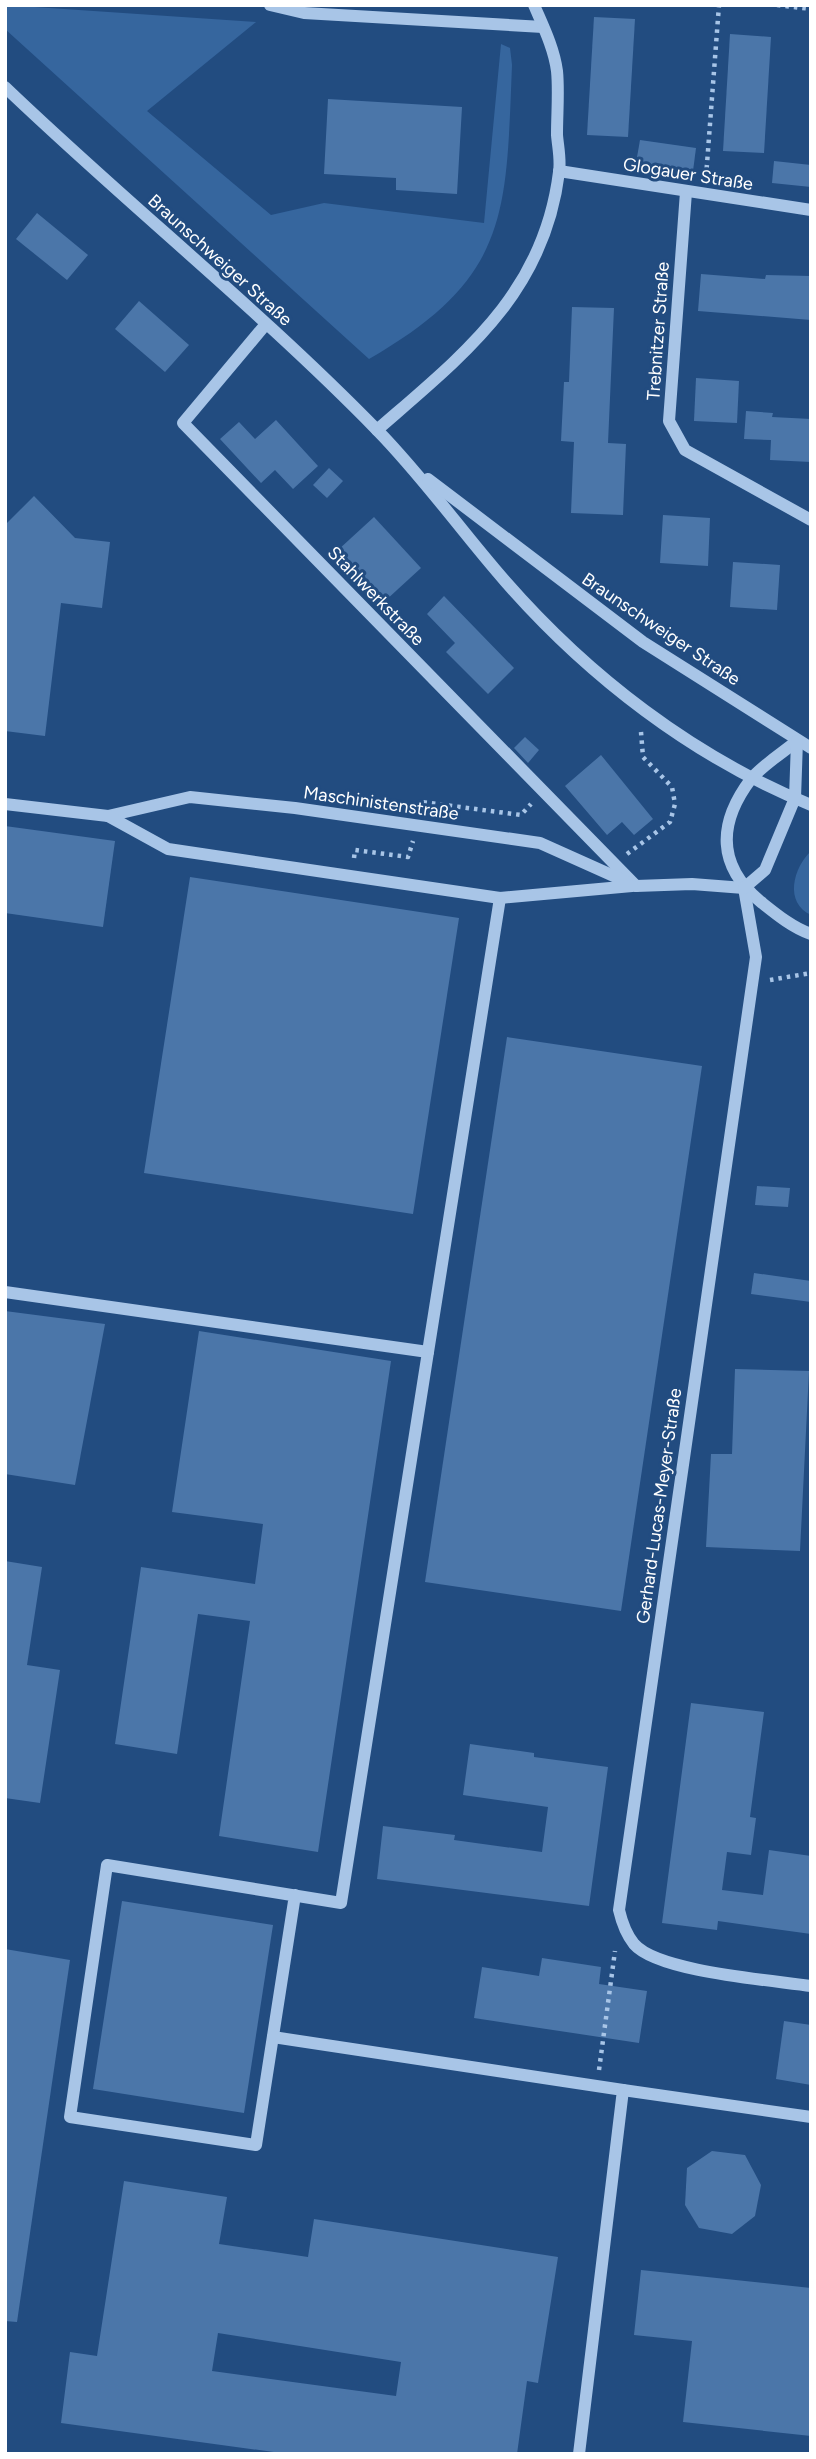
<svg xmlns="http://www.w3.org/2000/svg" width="816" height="2459" font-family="Figtree,sans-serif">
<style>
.green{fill:#36669e}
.building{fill:#4b76a9;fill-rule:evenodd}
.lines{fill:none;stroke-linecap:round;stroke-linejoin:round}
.path{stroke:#a8c5e7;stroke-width:4.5;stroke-dasharray:3.5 5;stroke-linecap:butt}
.minor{stroke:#a8c5e7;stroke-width:12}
.labels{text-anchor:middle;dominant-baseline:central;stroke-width:6;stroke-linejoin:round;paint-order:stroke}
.street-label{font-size:18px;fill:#fff;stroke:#224c80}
</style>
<rect width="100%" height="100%" fill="#224c80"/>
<g class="green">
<path d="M5 5 256 22 147 111 271 215 324 203 484 223 501 44 510 48 512 65C506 214 510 278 369 359L5 29Z"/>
<path d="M811 851V915C784 903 793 868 811 851Z"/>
</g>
<g class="building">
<path d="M594 17 635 19 628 137 587 135Z"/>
<path d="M730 34 771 37 764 153 723 151Z"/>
<path d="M328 99 462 107 457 194 396 190V178L324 174Z"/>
<path d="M640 140 696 148 693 171 636 163Z"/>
<path d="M774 161 811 165V187L772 183Z"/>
<path d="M37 213 88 255 67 280 16 239Z"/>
<path d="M701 274 765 279 766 275 811 276V320L698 311Z"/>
<path d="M139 301 189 345 165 372 115 329Z"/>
<path d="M572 307 614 308 608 443 626 444 623 515 571 513 574 442 561 441 564 382H569Z"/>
<path d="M696 378 739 381 737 423 694 421Z"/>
<path d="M746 411 773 413 772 417 811 419V462L770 460 771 440 744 439Z"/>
<path d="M276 420 318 466 293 489 275 470 261 483 220 439 239 422 255 439Z"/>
<path d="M329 468 343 481 327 498 313 485Z"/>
<path d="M34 496 75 538 110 542 102 608 61 603 45 736 5 731V525Z"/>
<path d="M663 515 710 518 708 566 660 563Z"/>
<path d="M374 517 421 568 385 601 338 550Z"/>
<path d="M733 562 780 565 777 610 730 607Z"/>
<path d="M444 596 514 668 488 694 446 652 455 643 427 614Z"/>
<path d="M525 737 539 750 528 763 514 748Z"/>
<path d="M601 755 653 819 634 835 622 822 607 835 565 786Z"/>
<path d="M5 826 115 841 103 927 5 913Z"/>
<path d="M190 877 459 918 413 1214 144 1173Z"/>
<path d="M507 1037 702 1066 621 1611 425 1582Z"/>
<path d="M757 1186 790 1188 788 1207 755 1205Z"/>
<path d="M754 1273 811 1281V1302L751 1294Z"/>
<path d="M5 1311 105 1324 75 1485 5 1474Z"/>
<path d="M199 1331 391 1361 318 1852 219 1836 250 1621 198 1614 177 1754 115 1744 141 1567 255 1584 263 1524 172 1512Z"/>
<path d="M735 1369 809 1371 800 1551 706 1547 711 1454H732Z"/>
<path d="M5 1561 42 1567 27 1665 60 1670 40 1803 5 1798Z"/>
<path d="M691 1703 764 1712 750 1817 756 1818 751 1855 727 1852 722 1890 763 1895 769 1850 811 1856V1934L718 1921 717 1930 662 1923Z"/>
<path d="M470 1744 534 1753V1757L608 1767 589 1906 377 1879 383 1826 455 1835 454 1840 542 1852 548 1807 463 1795Z"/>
<path d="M122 1901 273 1925 244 2113 93 2089Z"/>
<path d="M5 1949 70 1960 17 2322 5 2321Z"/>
<path d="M542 1958 601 1967 599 1984 647 1991 639 2043 474 2018 482 1967 539 1976Z"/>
<path d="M784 2021 811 2025V2085L776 2079Z"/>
<path d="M712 2151 745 2155 761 2185 755 2216 732 2234 699 2228 685 2205 687 2168Z"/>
<path d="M124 2181 227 2197 219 2244 308 2257 314 2219 558 2257 538 2383 527 2381 517 2454H288L61 2423 70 2352 97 2356ZM218 2333 401 2362 396 2396 212 2371Z"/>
<path d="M641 2270 811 2288V2436L683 2422 692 2341 634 2335Z"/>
</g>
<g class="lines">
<g class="path">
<path d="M777 5 811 9"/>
<path d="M706 177 719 5"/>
<path d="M421 809 422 802 521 815 531 804"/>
<path d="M627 854 670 822 675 804 672 787 643 757 641 732"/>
<path d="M354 858 355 850 408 857 413 841"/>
<path d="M770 980 811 973"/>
<path d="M599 2070 615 1951"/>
</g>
<g class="minor">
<path d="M270 5 304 13 543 27"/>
<path d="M5 87C127 204 260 310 378 431 424 478 462 532 505 581 588 676 693 757 811 805"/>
<path d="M559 171 811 210"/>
<path d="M686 192 669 421 685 450 811 520"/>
<path d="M266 324 183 423 636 886"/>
<path d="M377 430C463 355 544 294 559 172 561 160 558 147 557 135 557 113 559 91 557 71 554 48 543 26 534 5"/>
<path d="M428 479 643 642 811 748"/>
<path d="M797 741C782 753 763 765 751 779 717 824 717 866 761 902 776 914 793 928 811 934"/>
<path d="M5 804 108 816 190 797 295 808 540 843 636 886 692 884 744 888"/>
<path d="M108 816 168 849 500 898 632 886"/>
<path d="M744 888 756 957 619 1910C622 1923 626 1934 634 1944 658 1972 771 1980 811 1986"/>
<path d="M744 888 765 870 795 798 797 741"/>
<path d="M5 1292 428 1352 341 1903 107 1865 70 2117 256 2145 295 1895"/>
<path d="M428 1352 500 898"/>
<path d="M273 2037 623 2090 579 2454"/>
<path d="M623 2090 811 2117"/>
</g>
</g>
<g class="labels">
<g class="street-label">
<text transform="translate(688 174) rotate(9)">Glogauer Straße</text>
<text transform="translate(220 260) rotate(42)">Braunschweiger Straße</text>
<text transform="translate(658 331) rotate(-86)">Trebnitzer Straße</text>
<text transform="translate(376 596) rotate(46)">Stahlwerkstraße</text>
<text transform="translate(661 629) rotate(34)">Braunschweiger Straße</text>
<text transform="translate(381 803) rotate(8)">Maschinistenstraße</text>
<text transform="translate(659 1506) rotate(-82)">Gerhard-Lucas-Meyer-Straße</text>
</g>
</g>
<rect width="816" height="2459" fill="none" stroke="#ffffff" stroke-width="14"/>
</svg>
